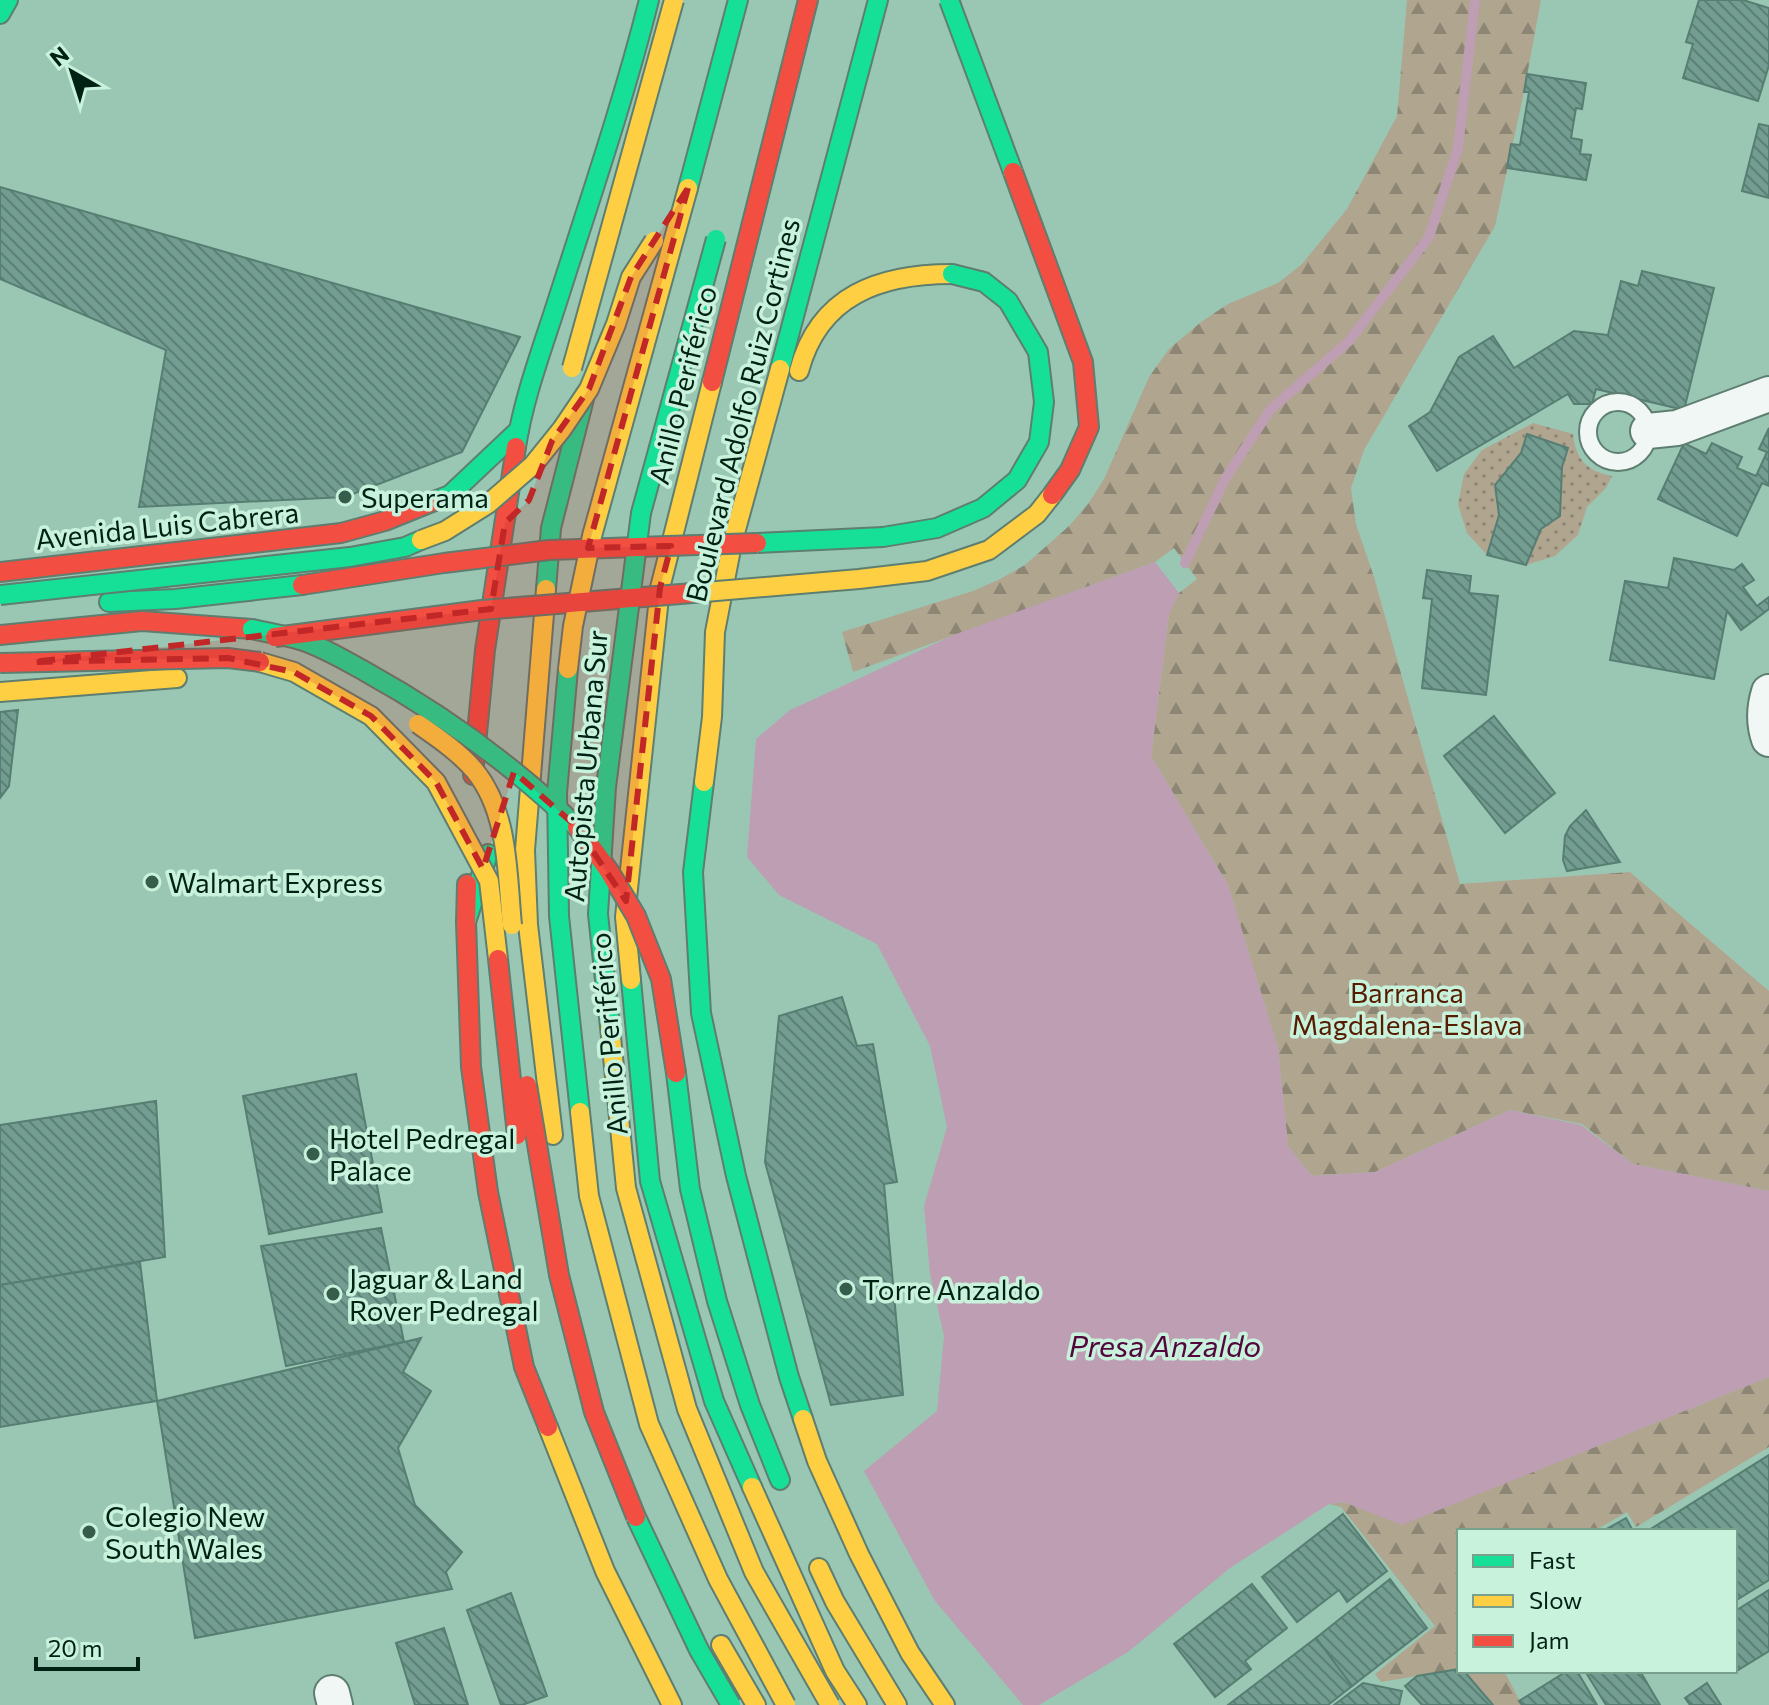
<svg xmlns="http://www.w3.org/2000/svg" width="1769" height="1705" font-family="Commissioner,sans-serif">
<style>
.forest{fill:url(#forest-firs)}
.garden{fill:url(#garden-dots)}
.water{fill:#bd9eb2}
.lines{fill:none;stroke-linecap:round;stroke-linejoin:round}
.stream{stroke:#bd9eb2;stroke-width:10}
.building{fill:url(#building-back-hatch);stroke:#577e73;stroke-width:2}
.lane-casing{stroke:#5d7e70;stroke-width:20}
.street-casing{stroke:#5d7e70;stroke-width:38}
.fast-casing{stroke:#5d7e70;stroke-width:22}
.slow-casing{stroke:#5d7e70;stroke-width:22}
.jam-casing{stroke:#5d7e70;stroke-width:22}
.lane{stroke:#f0f7f4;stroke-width:16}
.street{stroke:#f0f7f4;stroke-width:34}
.fast{stroke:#16e098;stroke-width:18}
.slow{stroke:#ffcf43;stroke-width:18}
.jam{stroke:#f24e42;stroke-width:18}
.fast-bridge-casing{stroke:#5d7e70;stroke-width:22;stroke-linecap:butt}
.slow-bridge-casing{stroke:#5d7e70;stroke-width:22;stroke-linecap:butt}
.jam-bridge-casing{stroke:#5d7e70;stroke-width:22;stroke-linecap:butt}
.fast-bridge{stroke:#16e098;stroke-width:18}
.slow-bridge{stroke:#ffcf43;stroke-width:18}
.jam-bridge{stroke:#f24e42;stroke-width:18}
.marked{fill:#c12726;fill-opacity:0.2;stroke:#c12726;stroke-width:6;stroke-dasharray:16 10;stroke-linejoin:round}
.poi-dot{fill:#365c4c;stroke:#c9f2dd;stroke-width:3}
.labels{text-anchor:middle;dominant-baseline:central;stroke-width:7;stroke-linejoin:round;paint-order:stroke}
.street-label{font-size:28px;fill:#002215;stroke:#c9f2dd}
.poi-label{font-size:28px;fill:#002215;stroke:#c9f2dd;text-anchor:start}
.park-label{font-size:28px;fill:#571c00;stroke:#c9f2dd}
.water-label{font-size:30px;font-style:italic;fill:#52063c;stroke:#c9f2dd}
</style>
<defs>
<pattern id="forest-firs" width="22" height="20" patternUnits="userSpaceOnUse" patternTransform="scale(2)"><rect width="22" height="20" fill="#b0a58f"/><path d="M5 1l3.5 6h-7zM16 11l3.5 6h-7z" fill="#8d8674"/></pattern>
<pattern id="garden-dots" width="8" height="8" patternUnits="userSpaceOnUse" patternTransform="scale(2)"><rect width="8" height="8" fill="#b0a58f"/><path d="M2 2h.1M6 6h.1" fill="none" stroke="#8d8674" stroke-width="1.8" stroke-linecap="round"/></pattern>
<pattern id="building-back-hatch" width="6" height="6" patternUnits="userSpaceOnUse" patternTransform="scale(2)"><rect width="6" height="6" fill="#739d91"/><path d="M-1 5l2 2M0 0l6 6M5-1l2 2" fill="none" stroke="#5c8075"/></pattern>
</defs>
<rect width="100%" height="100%" fill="#9ac7b3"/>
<g class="forest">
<path d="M1407 0H1541L1524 92 1495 226 1364 450 1351 488 1356 524 1374 577 1460 884 1630 872 1769 991V1191L1633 1164 1582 1124 1510 1110 1375 1172 1312 1176 1288 1146 1278 1048 1228 885 1151 756 1169 614 1179 593 1197 579 1174 548 1155 562 853 672 842 632 973 591 1000 579 1025 565 1069 526 1088 504 1104 479 1149 377 1169 349 1201 322 1228 304 1278 283 1302 264 1347 209 1397 116Z"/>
<path d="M1769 1377V1447L1636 1527 1627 1512 1594 1531H1459V1669L1381 1682 1375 1674 1435 1626 1341 1507 1329 1504 1344 1502 1402 1524Z"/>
<path d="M1464 1671H1504L1522 1705H1493Z"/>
</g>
<path class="garden" d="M1533 423 1573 434C1576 460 1587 471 1612 476L1606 488 1587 507 1578 535 1555 556 1526 565 1487 555 1467 533 1458 504 1464 474 1482 450Z"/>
<path class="water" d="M1155 562 1179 593 1169 614 1151 756 1228 885 1278 1048 1288 1146 1312 1176 1375 1172 1510 1110 1581 1125 1633 1164 1769 1191V1377L1402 1525 1344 1502 1329 1504 1230 1568 1128 1652 1039 1705H1023L935 1601 864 1471 937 1411 944 1336 930 1274 924 1206 947 1127 930 1046 877 944 779 895 747 857 756 739 790 710 956 634Z"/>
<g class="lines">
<path class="stream" d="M1185 563 1225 479 1270 410 1349 341 1429 237 1458 148 1475 0"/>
</g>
<g class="building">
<path d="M1699 0H1743L1769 8V65L1758 101 1683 78 1693 44 1686 42Z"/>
<path d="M1527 74 1586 83 1582 109 1576 108 1571 138 1582 140 1580 154 1591 155 1586 180 1507 168 1511 144 1520 145 1529 92H1524Z"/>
<path d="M1759 124 1769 126V198L1742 191Z"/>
<path d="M0 187 520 337 462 452 345 497 139 507 166 350 0 279Z"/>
<path d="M1642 271 1714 288 1684 410 1596 389 1592 404H1574L1568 394 1437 471 1409 426 1430 412 1459 357 1493 336 1514 368 1574 331 1608 335 1621 281 1638 286Z"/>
<path d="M1769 428V486L1762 483 1737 536 1658 499 1684 443 1706 454 1712 443 1742 457 1737 468 1756 476 1767 452 1759 449Z"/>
<path d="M1527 434 1568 448 1562 467 1560 516 1541 529 1526 565 1487 555 1499 515 1495 485 1521 453Z"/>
<path d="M1674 558 1734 570 1742 564 1754 580 1743 587 1757 606 1769 597V609L1741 630 1727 611 1714 679 1610 660 1625 581 1668 588Z"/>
<path d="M1427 570 1471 576 1469 593 1498 596 1486 695 1422 688 1432 599 1423 598Z"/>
<path d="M18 710 9 786 0 798V712Z"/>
<path d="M1494 716 1555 793 1505 833 1444 756Z"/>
<path d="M1586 810 1620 862 1567 871 1563 860 1565 836 1570 826Z"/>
<path d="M842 997 857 1046 873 1044 897 1182 884 1184 903 1395 831 1405 765 1162 779 1016Z"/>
<path d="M356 1074 382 1212 269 1234 243 1096Z"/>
<path d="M156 1101 165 1257 0 1285V1125Z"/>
<path d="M381 1228 404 1342 286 1366 261 1246Z"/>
<path d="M140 1262 157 1401 0 1427V1285Z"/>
<path d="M421 1338 403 1372 431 1391 398 1448 415 1505 462 1552 446 1572 452 1589 195 1638 157 1401Z"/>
<path d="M1769 1455V1580L1735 1601V1531L1649 1530Z"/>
<path d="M1343 1514 1387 1571 1347 1602 1339 1590 1297 1622 1262 1577Z"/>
<path d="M1626 1518 1633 1531H1603Z"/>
<path d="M1390 1579 1427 1628 1352 1686 1316 1638Z"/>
<path d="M1252 1584 1287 1628 1245 1661 1251 1669 1215 1697 1174 1644Z"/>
<path d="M1769 1590V1651L1735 1672V1611Z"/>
<path d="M511 1593 547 1696 522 1705H501L467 1610Z"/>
<path d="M444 1628 468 1705H415L396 1643Z"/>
<path d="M1316 1638 1352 1686 1328 1705H1228Z"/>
<path d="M1459 1669V1671H1464L1493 1705H1422L1405 1686 1417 1676Z"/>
<path d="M1567 1671H1577L1597 1705H1522L1519 1701Z"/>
<path d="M1585 1671H1640L1660 1705H1606Z"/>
<path d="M1363 1683 1402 1691 1399 1705H1334Z"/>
<path d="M1707 1683 1721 1705H1690L1685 1698Z"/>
</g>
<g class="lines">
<g class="lane-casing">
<circle id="lane" cx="1618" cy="432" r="30"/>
</g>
<g class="street-casing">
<g id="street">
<path d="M1648 431 1677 428 1769 394"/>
<path d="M1769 692C1764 708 1763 722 1769 739"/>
<path d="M332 1693 335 1705"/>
</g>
</g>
<g class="fast-casing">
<g id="fast">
<path d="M0 14 8 0"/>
<path d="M688 188 738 0"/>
<path d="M780 369 878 0"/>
<path d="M516 447C524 395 544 344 560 293 591 196 624 99 649 0"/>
<path d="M437 500 450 495 519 430"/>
<path d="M546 589 551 528 585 395"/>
<path d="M109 602 175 599 302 585"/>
<path d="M704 782 693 872 701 1013 736 1176 789 1377 803 1419"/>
<path d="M466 922 488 854"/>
<path d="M631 980 650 1181 714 1401 752 1487"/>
<path d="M676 1073 690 1189 717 1301 750 1405 780 1480"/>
</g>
</g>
<g class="slow-casing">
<g id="slow">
<path d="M799 371C819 295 880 274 952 274"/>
<path d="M546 589 525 850 528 925 553 1135"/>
<path d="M0 692 177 678"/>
<path d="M704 782 712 717 715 632 732 544 780 369"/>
<path d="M631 980 625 917 660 588 712 382"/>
<path d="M803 1419 817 1461 859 1554 910 1653 945 1705"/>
<path d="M548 1427 605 1571 672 1705"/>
<path d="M752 1487 835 1671 857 1705"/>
<path d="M819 1568 835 1602 897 1705"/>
<path d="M721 1645 756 1705"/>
</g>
</g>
<g class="jam-casing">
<g id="jam">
<path d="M712 382 808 0"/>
<path d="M0 572 341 533 385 521 437 500"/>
<path d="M0 635 142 621 252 629"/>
<path d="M473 775 485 650 516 447"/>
<path d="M467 884 466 922 471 1067 488 1192 524 1367 548 1427"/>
</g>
</g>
<use href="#lane" class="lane"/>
<use href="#street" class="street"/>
<use href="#fast" class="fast"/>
<use href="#slow" class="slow"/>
<use href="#jam" class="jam"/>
<g class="fast-bridge-casing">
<g id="fast-bridge">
<path d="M949 0 1013 172"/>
<path d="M757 543 883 537 937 528 983 508 1017 480 1039 442 1044 402 1038 352 1008 301 984 282 952 274"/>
<path d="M0 595 350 557 405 547 421 540"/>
<path d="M252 629C268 633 284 635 300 640 323 647 344 660 366 672 442 714 514 766 577 827"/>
<path d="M568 669 557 793 559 916 580 1112"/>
<path d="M610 1027 598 914 606 787 641 513 716 239"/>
<path d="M636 1517 699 1650 731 1705"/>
</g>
</g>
<g class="slow-bridge-casing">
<g id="slow-bridge">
<path d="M572 368 674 0"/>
<path d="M421 540 445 531 488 504 533 465 562 429 589 389 616 324 631 277 654 241"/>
<path d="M693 593 859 579 927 571 989 550 1037 514 1052 495"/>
<path d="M260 662 294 672 371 716 436 782 489 881 498 959"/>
<path d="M568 669 573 626 592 536 688 188"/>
<path d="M418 724C438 738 459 752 475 771 509 813 507 874 512 925"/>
<path d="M610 1027 626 1188 687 1409 754 1572 830 1705"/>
<path d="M580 1112 589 1196 649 1424 718 1579 786 1705"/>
</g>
</g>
<g class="jam-bridge-casing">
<g id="jam-bridge">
<path d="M1013 172 1083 362 1089 427 1070 470 1052 495"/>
<path d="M302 585 444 563 549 550 757 543"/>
<path d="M275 637 482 610 693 593"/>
<path d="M0 663 228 658 260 662"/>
<path d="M577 827 609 871 636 916 661 979 676 1073"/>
<path d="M498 959 517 1135"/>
<path d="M527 1085 559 1275 594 1412 636 1517"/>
</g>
</g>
<use href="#fast-bridge" class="fast-bridge"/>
<use href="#slow-bridge" class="slow-bridge"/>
<use href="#jam-bridge" class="jam-bridge"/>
</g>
<path class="marked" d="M688 188 588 548 671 546 660 588 626 901 576 826 514 772 483 869 436 782 371 716 294 672 228 658 33 662 491 609 505 523 529 500 552 441 589 389 631 277Z"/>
<g class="poi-dot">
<circle cx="345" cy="497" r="8"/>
<circle cx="152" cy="882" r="8"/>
<circle cx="313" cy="1154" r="8"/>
<circle cx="846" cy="1289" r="8"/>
<circle cx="333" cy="1294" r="8"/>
<circle cx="89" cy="1532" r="8"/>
</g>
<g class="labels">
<g class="street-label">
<text transform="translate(682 385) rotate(-76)">Anillo Periférico</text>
<text transform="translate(742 410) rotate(-76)">Boulevard Adolfo Ruiz Cortines</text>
<text transform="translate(167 525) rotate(-6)">Avenida Luis Cabrera</text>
<text transform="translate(585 766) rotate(-85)">Autopista Urbana Sur</text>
<text transform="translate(608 1034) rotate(-95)">Anillo Periférico</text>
</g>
<g class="poi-label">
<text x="361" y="497">Superama</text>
<text x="168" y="882">Walmart Express</text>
<text x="329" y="1138">Hotel Pedregal<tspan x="329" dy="32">Palace</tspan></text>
<text x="349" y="1278">Jaguar &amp; Land<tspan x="349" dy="32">Rover Pedregal</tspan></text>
<text x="862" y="1289">Torre Anzaldo</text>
<text x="105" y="1516">Colegio New<tspan x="105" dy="32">South Wales</tspan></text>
</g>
<g class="park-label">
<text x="1407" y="992">Barranca<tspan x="1407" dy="32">Magdalena-Eslava</tspan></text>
</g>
<g class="water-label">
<text x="1165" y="1344">Presa Anzaldo</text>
</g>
</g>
<rect x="1457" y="1529" width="280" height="144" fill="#c9f2dd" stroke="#799f8d" stroke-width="2"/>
<rect x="1473" y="1555" width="40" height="12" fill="#16e098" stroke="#799f8d" stroke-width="2"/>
<text x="1529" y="1569" font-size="24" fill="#002215">Fast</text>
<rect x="1473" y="1595" width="40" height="12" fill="#ffcf43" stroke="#799f8d" stroke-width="2"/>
<text x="1529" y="1609" font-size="24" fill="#002215">Slow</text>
<rect x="1473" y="1635" width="40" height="12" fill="#f24e42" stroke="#799f8d" stroke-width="2"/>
<text x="1529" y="1649" font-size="24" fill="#002215">Jam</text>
<g transform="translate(72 72) rotate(321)" stroke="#c9f2dd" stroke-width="6" paint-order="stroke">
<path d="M0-6L14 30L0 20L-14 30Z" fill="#002215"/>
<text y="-12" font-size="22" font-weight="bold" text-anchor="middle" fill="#002215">N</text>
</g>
<path d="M36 1657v12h102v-12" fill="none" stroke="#002215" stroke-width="4"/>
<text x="48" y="1657" font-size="24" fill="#002215" stroke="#c9f2dd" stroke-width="6" paint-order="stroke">20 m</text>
</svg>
